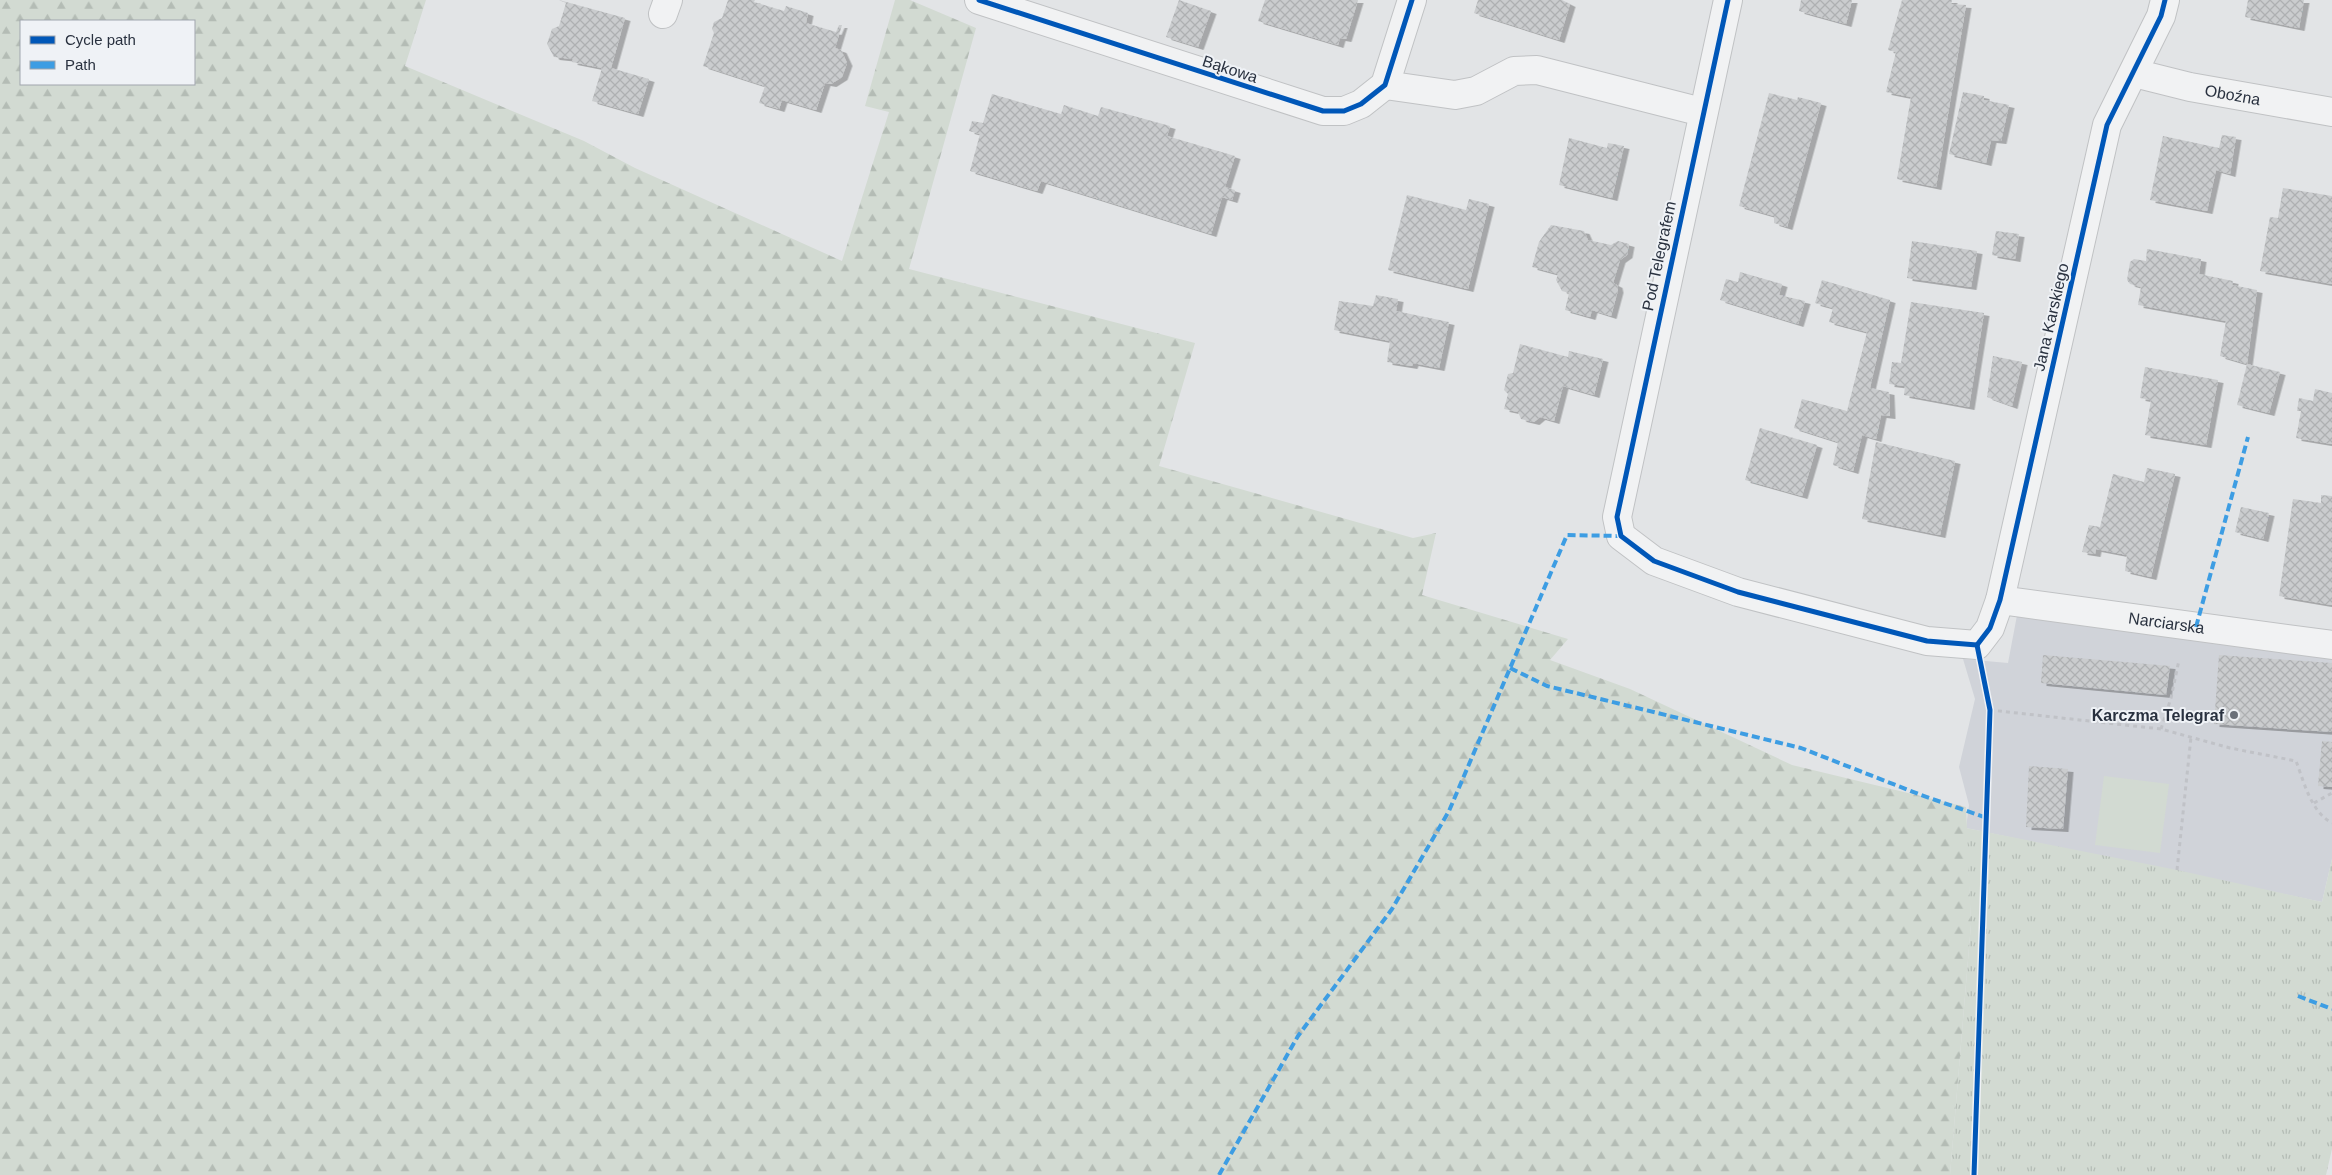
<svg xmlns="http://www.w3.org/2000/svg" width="2332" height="1175" font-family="Helvetica,sans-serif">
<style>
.built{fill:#d0d3d9}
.grass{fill:url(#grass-tufts)}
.forest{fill:url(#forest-firs);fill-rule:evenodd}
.green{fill:#d2dad2}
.building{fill:url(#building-cross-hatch);filter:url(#shadow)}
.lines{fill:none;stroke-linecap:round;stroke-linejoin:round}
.minor-casing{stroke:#c0c2c4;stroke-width:30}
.path{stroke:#c0c2c7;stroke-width:3;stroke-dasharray:4 4;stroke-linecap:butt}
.minor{stroke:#f1f2f3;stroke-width:28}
.quiet{stroke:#3d9de3;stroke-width:4;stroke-dasharray:8 4;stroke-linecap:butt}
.cycleway-casing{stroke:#eff2f6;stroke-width:8}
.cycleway{stroke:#0057b8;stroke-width:5}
.poi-dot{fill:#6a7079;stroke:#eff2f6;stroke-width:2}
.labels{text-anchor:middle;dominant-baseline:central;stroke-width:4;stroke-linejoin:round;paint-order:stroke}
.street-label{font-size:16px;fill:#29313f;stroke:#eff2f6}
.poi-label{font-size:16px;font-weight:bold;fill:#29313f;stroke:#eff2f6;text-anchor:end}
</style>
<defs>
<pattern id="grass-tufts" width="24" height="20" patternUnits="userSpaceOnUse" patternTransform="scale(1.25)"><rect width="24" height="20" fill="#d2dad2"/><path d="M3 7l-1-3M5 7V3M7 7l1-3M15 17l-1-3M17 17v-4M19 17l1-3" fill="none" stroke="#b4bcb5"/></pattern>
<pattern id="forest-firs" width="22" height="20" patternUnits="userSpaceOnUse" patternTransform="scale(1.25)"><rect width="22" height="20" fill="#d2dad2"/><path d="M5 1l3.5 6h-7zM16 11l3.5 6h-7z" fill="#b4bcb5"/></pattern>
<pattern id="building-cross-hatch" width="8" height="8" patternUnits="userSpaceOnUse" patternTransform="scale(1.25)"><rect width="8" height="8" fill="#caccce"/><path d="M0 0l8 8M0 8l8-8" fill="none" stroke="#aeb0b2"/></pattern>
<filter id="shadow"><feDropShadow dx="5.5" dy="3" stdDeviation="0" flood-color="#0004"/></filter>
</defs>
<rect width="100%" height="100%" fill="#e2e4e6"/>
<path class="built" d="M2018 610 2332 653V859L2322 902 1966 828 1969 805 1959 767 1975 699 1963 659 2008 663Z"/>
<path class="grass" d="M1966 828 2177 870 2322 902 2332 859V1149L2326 1175H1950L1971 924Z"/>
<path class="forest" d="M0 0H426L405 66 584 141 635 168 842 261 889 112 865 106 895 0H910L976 28 909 269 1195 343 1159 466 1413 538 1436 533 1422 595 1568 639 1550 660 1630 689 1792 765 1966 807 1971 924 1950 1175H0ZM21 21H194V84H21Z"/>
<path class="green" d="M2104 776 2169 784 2160 853 2095 845Z"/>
<g class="building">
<path d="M559 0 625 18 611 68 649 79 638 114 592 101 602 68 572 62 573 59 554 57 547 44 552 29 559 26 566 3Z"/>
<path d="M728 0H755L754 2 784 11 786 6 808 13 806 23 836 32 839 25H842L835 48 841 50 847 63 842 77 831 84 825 83 816 110 782 100 779 109 759 103 765 86 703 66 714 33 712 29 714 22 722 18Z"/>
<path d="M1179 0 1211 11 1198 47 1166 37Z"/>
<path d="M1265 0H1358L1346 39 1340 38 1338 45 1258 21Z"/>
<path d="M1478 0H1562L1570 4 1559 40 1474 13Z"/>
<path d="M1801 0H1852L1846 24 1799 11Z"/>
<path d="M1902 0H1952L1951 4 1966 5 1936 187 1897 179 1911 97 1886 92 1896 52 1888 50Z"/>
<path d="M2248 0H2304L2299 28 2245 17Z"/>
<path d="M1963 92 1984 96V100L2009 105 2001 141 1991 140 1986 163 1949 154Z"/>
<path d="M1769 93 1797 100 1798 97 1821 103 1787 227 1774 223V216L1739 206Z"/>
<path d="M992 94 1061 114 1064 105 1098 116 1101 107 1170 126 1167 136 1235 156 1225 187 1235 190 1232 200 1222 197 1211 234 1041 181 1037 191 970 171 980 134 969 131 972 121 983 123Z"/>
<path d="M2222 135 2236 137 2230 174 2216 170 2207 211 2150 200 2163 136 2219 148Z"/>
<path d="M1569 138 1607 148 1608 143 1624 146 1612 198 1559 185Z"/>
<path d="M2283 188 2332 196V284L2260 271 2270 217 2278 218Z"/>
<path d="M1407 195 1466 210 1469 199 1489 204 1468 289 1388 270Z"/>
<path d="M1551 225 1584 231 1588 240 1611 245 1618 241 1629 244 1627 255 1620 260 1613 283 1617 285 1618 290 1611 316 1592 310 1590 317 1565 310 1569 293 1562 291 1556 280 1558 274 1532 267 1539 242Z"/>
<path d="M1996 231 2019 234 2015 259 1992 255Z"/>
<path d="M1912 241 1977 251 1971 287 1907 278Z"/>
<path d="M2147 249 2201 259 2199 274 2233 281 2232 285 2257 290 2247 364 2220 356 2226 321 2138 305 2141 287 2130 284 2127 280 2130 262 2134 259 2146 261Z"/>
<path d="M1740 272 1782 284 1779 295 1805 301 1798 324 1720 300 1726 279 1738 282Z"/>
<path d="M1822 280 1890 300 1870 388 1889 392 1890 416 1881 415 1876 439 1862 435 1853 471 1833 465 1838 442 1794 428 1802 399 1847 411 1867 332 1829 322 1833 308 1815 303Z"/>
<path d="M1376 295 1398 299 1396 311 1449 322 1439 368 1413 363 1412 366 1387 362 1390 341 1334 330 1339 301 1373 306Z"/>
<path d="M1911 302 1984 313 1969 407 1904 395 1905 386 1889 384 1892 362 1901 363Z"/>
<path d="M1520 344 1568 357 1569 351 1603 359 1594 395 1563 386 1554 421 1540 417 1534 422 1521 419 1518 412 1504 409 1508 394 1504 390 1508 374 1513 373Z"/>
<path d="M1993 356 2022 362 2012 406 1987 397Z"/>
<path d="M2247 364 2280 372 2269 413 2237 405Z"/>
<path d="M2145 367 2218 380 2206 445 2145 435 2151 400 2140 398Z"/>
<path d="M2315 389 2332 393V444L2296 438 2301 411H2297L2299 398 2313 401Z"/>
<path d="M1760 428 1817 445 1802 496 1745 480Z"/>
<path d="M1876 442 1955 461 1940 535 1862 519Z"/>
<path d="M2147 468 2175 474 2151 577 2125 571 2127 555 2096 549 2095 554 2082 552 2089 525 2100 527 2113 474 2144 482Z"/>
<path d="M2321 495 2332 496V605L2279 596 2293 499 2321 503Z"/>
<path d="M2241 507 2269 513 2263 539 2235 532Z"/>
<path d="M2043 655 2170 666 2166 695 2041 683Z"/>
<path d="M2219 655 2332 663V732L2214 724Z"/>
<path d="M2322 741 2332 742V787L2318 786Z"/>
<path d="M2029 766 2068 769 2063 829 2026 827Z"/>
</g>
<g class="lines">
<g class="minor-casing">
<g id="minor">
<path d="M979 0 1323 111H1344L1361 104 1385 85 1412 0"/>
<path d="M1728 0 1617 517 1621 536 1654 561 1738 592 1927 641 1977 645 1990 628 2000 600 2107 125 2161 16 2165 0"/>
<path d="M663 14 668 0"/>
<path id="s1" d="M2134 73 2190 87 2332 112"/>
<path d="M1385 85 1455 95 1476 91 1514 71 1537 70 1702 112"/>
<path id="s2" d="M2000 600 2332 645"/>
</g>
</g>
<g class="path">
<path d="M1990 710 2161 729 2230 748 2296 761C2304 782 2311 812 2332 823"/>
<path d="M2161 729 2171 698 2179 660"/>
<path d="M2314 803 2332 793"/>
<path d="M2177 870 2191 737"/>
</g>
<use href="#minor" class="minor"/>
<g class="quiet">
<path d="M2196 627 2248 437"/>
<path d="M1510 668 1547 686 1801 748 1921 795 1987 818"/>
<path d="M2298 996 2332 1009"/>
<path d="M1219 1175 1298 1036 1392 909 1449 811 1567 535 1621 536"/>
</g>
<g class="cycleway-casing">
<g id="cycleway">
<path d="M979 0 1323 111H1344L1361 104 1385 85 1412 0"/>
<path d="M1728 0 1617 517 1621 536 1654 561 1738 592 1927 641 1977 645"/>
<path d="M1977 645 1990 628 2000 600 2107 125 2161 16 2165 0"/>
<path d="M1974 1175 1990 710 1977 645"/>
</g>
</g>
<use href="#cycleway" class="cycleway"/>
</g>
<circle class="poi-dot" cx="2234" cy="715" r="5"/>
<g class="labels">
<g class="street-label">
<text transform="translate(1230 69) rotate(18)">Bąkowa</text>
<text stroke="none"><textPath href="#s1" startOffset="101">Oboźna</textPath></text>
<text transform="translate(1659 256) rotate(-78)">Pod Telegrafem</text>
<text transform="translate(2051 317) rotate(-77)">Jana Karskiego</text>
<text stroke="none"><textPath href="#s2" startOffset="168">Narciarska</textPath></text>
</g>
<g class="poi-label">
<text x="2224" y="715">Karczma Telegraf</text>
</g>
</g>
<rect x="20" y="20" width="175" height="65" fill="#eff2f6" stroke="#a0a5ad"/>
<rect x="30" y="36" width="25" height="8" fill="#0057b8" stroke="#a0a5ad"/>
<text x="65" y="45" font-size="15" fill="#29313f">Cycle path</text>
<rect x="30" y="61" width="25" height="8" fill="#3d9de3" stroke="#a0a5ad"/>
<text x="65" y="70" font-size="15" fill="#29313f">Path</text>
</svg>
